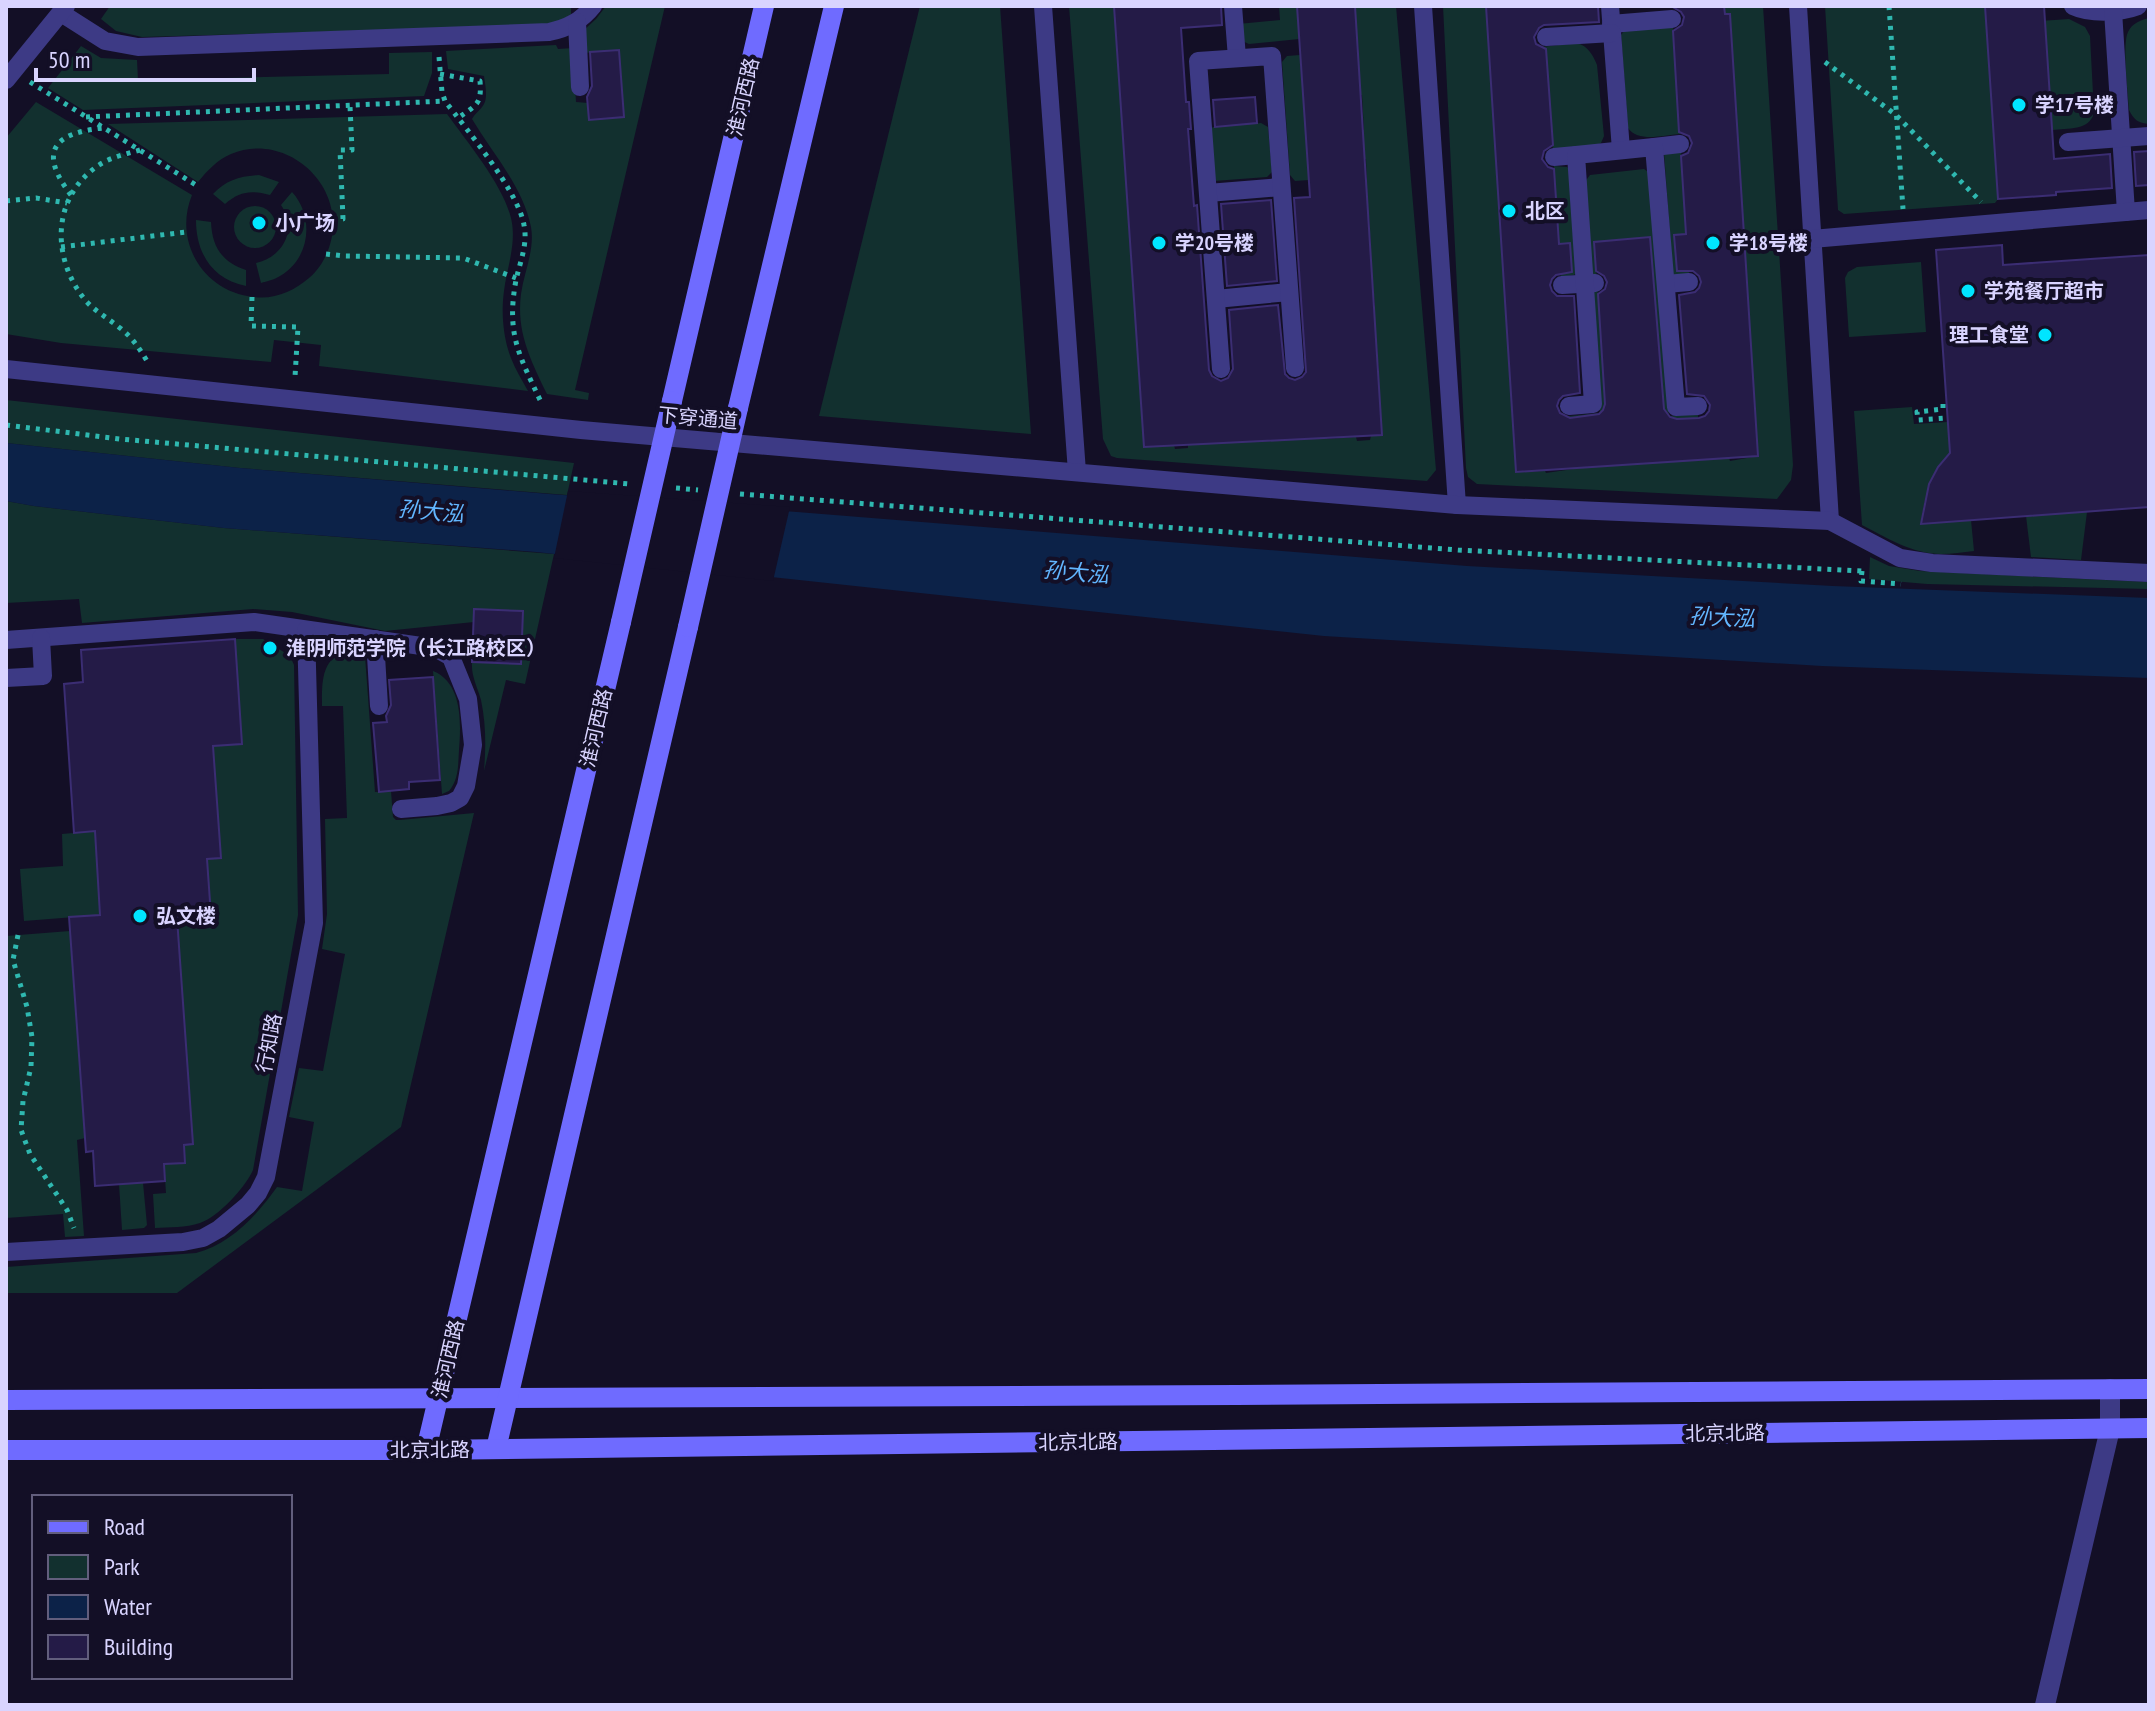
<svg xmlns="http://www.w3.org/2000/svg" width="2155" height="1711" font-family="'PT Sans Narrow','Noto Sans SC',sans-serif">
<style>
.green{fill:#12302f;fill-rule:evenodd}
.water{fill:#0c2248}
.pier{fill:#130f26}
.building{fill:#241b47;stroke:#3b2d73;stroke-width:2}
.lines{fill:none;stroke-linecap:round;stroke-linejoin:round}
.path{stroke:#2fb8b0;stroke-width:5;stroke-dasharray:4 6;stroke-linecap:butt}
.service{stroke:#3d3a85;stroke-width:18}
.tertiary{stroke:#3d3a85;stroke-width:20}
.secondary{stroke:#6f6bff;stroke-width:20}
.secondary-bridge{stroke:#6f6bff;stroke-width:20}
.poi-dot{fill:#00e5ff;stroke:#130f26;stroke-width:3}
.labels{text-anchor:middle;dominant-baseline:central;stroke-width:8;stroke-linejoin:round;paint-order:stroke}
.street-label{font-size:20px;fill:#d9d4ff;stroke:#130f26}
.poi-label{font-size:20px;font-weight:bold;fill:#d9d4ff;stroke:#130f26;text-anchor:start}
.water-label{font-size:22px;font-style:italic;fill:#62b6ff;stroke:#130f26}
</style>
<rect width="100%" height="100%" fill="#130f26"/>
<g class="green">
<path d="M110 6H571V14L563 20 553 25 142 37 116 31 101 19Z"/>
<path d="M606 6H665L575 390 589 393 588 400 547 394C531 361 516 332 521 294 524 272 535 250 531 227 523 187 493 154 472 119 475 113 481 110 484 104 488 96 485 84 484 76L448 69 446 51 556 45 558 49 573 48 576 102 588 103 624 117 619 50 584 53V30L596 19Z"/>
<path d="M920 6H1000L1031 434 819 416Z"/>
<path d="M1069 6H1114L1144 446 1174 445 1175 449 1188 448V444L1287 440 1283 381 1322 377 1327 439 1356 437 1357 441 1370 440 1371 436 1382 435 1374 374H1379L1377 347 1370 307 1375 306 1373 285 1366 252 1371 251 1369 217 1365 216 1363 185 1367 184 1366 159H1361L1359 130H1364L1362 95H1356L1355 62 1359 61 1358 42H1353L1351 10 1355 9V6H1396L1436 470 1427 481 1117 458 1111 456 1103 439Z"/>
<path d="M1279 6H1297L1299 39 1249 44 1240 40 1238 24 1280 20Z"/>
<path d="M1443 6H1486L1516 472 1545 471 1546 473 1573 469 1569 416 1600 413 1584 183 1590 175 1644 169 1651 174 1669 416 1698 414 1701 460 1729 458 1730 461 1758 456 1730 15 1725 14 1724 6H1763L1793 465 1791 480 1777 499 1477 484 1468 477 1466 468ZM1647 237 1665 462 1611 466 1594 242Z"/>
<path d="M1825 6H1985L1998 199 1995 203 1844 214 1838 210Z"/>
<path d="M2149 18V124C2138 123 2134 120 2129 110 2128 93 2122 44 2128 32 2132 23 2141 20 2149 18Z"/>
<path d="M2069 19 2085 27 2090 36 2094 113C2089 131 2068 128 2052 130V122H2047C2049 87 2048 56 2040 21Z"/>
<path d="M1673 27 1680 134C1663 135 1639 143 1628 128L1621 35 1624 31Z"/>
<path d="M1577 43C1588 46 1593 55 1597 65L1604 136 1601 143 1595 146 1553 150 1548 81 1541 47Z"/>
<path d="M81 46 101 58 137 60 138 80 389 74V53L432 52V73L424 96 83 110 48 88Z"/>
<path d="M1300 55 1309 180 1295 181 1290 175 1282 62 1287 56Z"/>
<path d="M36 102 192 195C173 241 203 292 254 297 274 300 294 291 309 278 322 267 329 252 332 236 342 180 283 132 231 154 217 160 207 171 198 182L108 124 447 114C468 143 503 185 511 218 517 243 507 267 504 291 501 312 503 338 511 358 515 369 522 380 528 391L319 366 321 345 274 340 271 362 61 343 6 334V138Z"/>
<path d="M1261 123 1268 127 1272 172 1267 177 1214 181 1210 130 1213 127Z"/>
<path d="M1681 151 1689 274 1673 275 1664 153Z"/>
<path d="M1554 166 1567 167 1571 171 1576 273 1574 275 1561 277 1550 174H1554Z"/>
<path d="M259 175 279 182 270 195C251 190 240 191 225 204L213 194C226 180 240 176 259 175Z"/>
<path d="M292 192C315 217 310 259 280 276 274 280 267 281 261 283L256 263C283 257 298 230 281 205Z"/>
<circle cx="255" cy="227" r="21"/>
<path d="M196 220 211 222C212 247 222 262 246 270V286C212 279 196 253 196 220Z"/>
<path d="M1921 262 1926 332 1849 337 1845 278 1848 272 1857 267Z"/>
<path d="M6 400 574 463 567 495 240 468 6 443Z"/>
<path d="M1912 407 1914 424 1948 422 1950 453C1931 476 1925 493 1921 523L1971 520 1974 551C1963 552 1952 554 1941 554 1913 554 1887 538 1862 525L1854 411Z"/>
<path d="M6 501 34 506 224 528 554 554 525 684 506 680 484 771C486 746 486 724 481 700 477 686 471 676 472 662L521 664 523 611 475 609 474 622 385 631 292 612 253 609 82 623 79 599 6 603Z"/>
<path d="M2087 512 2081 560 2031 557 2026 516Z"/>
<path d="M1870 557 1889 566 1920 571 2149 582V589L1927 584 1869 579Z"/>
<path d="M235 639H263L290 656 294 665 298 915 253 1170C245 1188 218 1217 200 1223 186 1228 169 1227 155 1228L153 1194 166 1193 164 1164 185 1163 177 918 211 916 207 859 221 858 213 746 242 744Z"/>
<path d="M349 647 365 656 375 792 391 791 393 817 396 820H400L474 813 401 1127 177 1293H6V1267L196 1253C231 1244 257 1215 277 1187L302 1191 314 1122 289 1117 299 1068 323 1071 345 954 322 949 327 914 325 819 347 818 343 706H322C322 680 321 660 349 647Z"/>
<path d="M433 671C463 683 461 724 459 750 458 765 459 779 449 791L442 794Z"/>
<path d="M95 831 100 915 24 921 20 869 63 866 62 834Z"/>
<path d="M70 931 85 1138 77 1140 84 1236 65 1237 63 1214 6 1218V936Z"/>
<path d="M143 1183 147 1225 144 1228 122 1230 119 1184Z"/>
</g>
<path class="water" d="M6 443 240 468 549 494 797 512 1467 566 1833 586 2149 598V678L1822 666 1324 636 536 552 224 528 34 506 6 501Z"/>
<path class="pier" d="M568 491 790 507 773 581 554 558Z"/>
<g class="building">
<path d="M1114 6H1221L1222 25 1181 28 1186 102H1189L1191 129H1188L1194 206 1197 205 1209 370 1212 376 1221 381 1228 378 1233 369 1229 310 1278 305 1285 374 1289 378 1295 380 1302 377 1306 372 1294 198 1310 197 1297 6H1355L1382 435 1144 447Z"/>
<path d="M1486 6H1598L1599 22 1544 25 1539 28 1534 37 1536 44 1546 49 1553 145 1544 151 1542 159 1548 167 1554 169 1559 244 1570 243 1572 272 1556 275 1552 279 1550 285 1552 291 1557 296H1574L1580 393 1563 396 1559 400 1557 406 1560 413 1570 418 1599 414 1603 410 1605 404 1598 294 1605 289 1607 282 1604 276 1596 271 1594 242 1650 237 1664 409 1670 417 1677 419 1699 418 1705 416 1709 411 1710 405 1704 396 1687 394 1679 295 1695 292 1699 288 1701 282 1699 276 1693 271H1677L1674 235 1686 234 1681 156 1688 153 1692 143 1689 136 1679 132 1673 31 1682 25 1684 17 1681 12 1671 6H1724L1725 14H1730L1758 456 1516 472Z"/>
<path d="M1985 6H2044L2054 159 2110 154 2112 188 2056 192V195L1998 199Z"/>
<path d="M619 50 624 117 589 120 587 97 592 86 590 52Z"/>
<path d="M1255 97 1257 123 1215 127 1213 100Z"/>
<path d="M2149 151V185L2136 186 2134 152Z"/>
<path d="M1271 200 1277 281 1227 286 1221 204Z"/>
<path d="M2002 245 2003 265 2149 255V507L1921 524 1929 484 1938 467 1950 453 1936 250Z"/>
<path d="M474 609 523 611 521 664 472 662Z"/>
<path d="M235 639 242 744 213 746 221 858 207 859 211 916 177 918 193 1144 184 1145 185 1163 164 1164 165 1181 95 1186 93 1151 86 1152 69 917 100 915 95 831 74 833 64 684 83 682 81 650Z"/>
<path d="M433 677 440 780 409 782V789L379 792 373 723 387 722 386 716 391 705 389 680Z"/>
</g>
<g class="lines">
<g class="path">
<path d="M1889 6 1903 209"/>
<path d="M439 57 442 92 445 101C467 130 518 191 524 225 528 244 520 262 516 280 506 334 519 355 541 402"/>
<path d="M1825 62 1896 115 1981 202"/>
<path d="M440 74 480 81C482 105 476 105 458 118"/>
<path d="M30 82 196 185"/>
<path d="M86 117 445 101"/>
<path d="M140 150C126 154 111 157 99 165 51 197 51 259 86 301 96 312 108 318 120 328 132 337 139 348 147 361"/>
<path d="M71 195C38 152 53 133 103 128"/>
<path d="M6 201 36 198 67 203"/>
<path d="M333 220 343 219 340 150H352L350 106"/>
<path d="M61 247 186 232"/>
<path d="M326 254 344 256 463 258 516 278"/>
<path d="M252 297 251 326 298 327 295 377"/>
<path d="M1943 404V409L1917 412 1918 420 1948 418"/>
<path d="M6 425 120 439 630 484"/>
<path d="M676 488 698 490"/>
<path d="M740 494 1458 550 1862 571"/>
<path d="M1862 571 1861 581 1901 584"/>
<path d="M18 935 13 960 27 1007 32 1037 31 1067 23 1101 21 1130 30 1154 67 1210 74 1228"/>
</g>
<g class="service">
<path d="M1043 6 1077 472"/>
<path d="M1233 6 1237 58"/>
<path d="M1423 6 1457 505"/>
<path d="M1610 6 1621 150"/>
<path d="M1798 6 1830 521"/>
<path d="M2073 6C2090 14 2120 13 2138 6"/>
<path d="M2113 11 2126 212"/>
<path d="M61 13 105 41 138 47 549 32C568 28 581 21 593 6"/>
<path d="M577 22 580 87"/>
<path d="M1611 24 1672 19"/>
<path d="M1546 37 1612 33"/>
<path d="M6 80 66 6"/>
<path d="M2068 142 2149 136"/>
<path d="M1654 147 1680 144"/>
<path d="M1554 157 1576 155"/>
<path d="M1208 193 1281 187"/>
<path d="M1812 239 2149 210"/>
<path d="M1666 284 1689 282"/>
<path d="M1562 285 1595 283"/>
<path d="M1216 299 1289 292"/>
<path d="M6 369 581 430 1457 505 1830 521 1900 558 1932 563 2149 573"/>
<path d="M1221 369 1198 61 1272 56 1295 368"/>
<path d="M1569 406 1593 404 1576 155 1654 147 1676 407 1698 406"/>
<path d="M375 639 379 706"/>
<path d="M6 640 254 622 435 648 451 657 468 699 473 745 466 786 460 798 451 803 437 806 401 809"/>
<path d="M6 678 43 676 41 638"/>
<path d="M6 1252 183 1242 203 1238 219 1229 248 1205 258 1193 266 1177 314 923 306 630"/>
</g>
<path class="tertiary" d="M2045 1705 2110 1429V1389"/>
<g class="secondary">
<path d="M672 401 764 6"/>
<path d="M738 408 834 6"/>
<path d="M6 1400 1236 1395 2149 1389"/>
<path d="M496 1449 688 627"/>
<path d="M6 1450H426L2149 1428"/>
<path d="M426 1450 621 622"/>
</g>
<g class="secondary-bridge">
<path d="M621 622 672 401"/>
<path d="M688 627 738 408"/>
</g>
</g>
<g class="poi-dot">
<circle cx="2019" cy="105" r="8"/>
<circle cx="1509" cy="211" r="8"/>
<circle cx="259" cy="223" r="8"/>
<circle cx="1159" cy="243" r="8"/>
<circle cx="1713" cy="243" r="8"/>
<circle cx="1968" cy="291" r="8"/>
<circle cx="2045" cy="335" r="8"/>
<circle cx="270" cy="648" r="8"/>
<circle cx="140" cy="916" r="8"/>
</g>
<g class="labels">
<g class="street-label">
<text transform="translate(743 97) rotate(-77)">淮河西路</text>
<text transform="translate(698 418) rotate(5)">下穿通道</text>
<text transform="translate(596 728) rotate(-77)">淮河西路</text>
<text transform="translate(269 1043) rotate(-79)">行知路</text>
<text transform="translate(448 1359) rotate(-77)">淮河西路</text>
<text transform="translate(1725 1433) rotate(-1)">北京北路</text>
<text transform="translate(1078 1442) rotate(-1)">北京北路</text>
<text x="430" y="1450">北京北路</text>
</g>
<g class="poi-label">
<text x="2035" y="105">学17号楼</text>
<text x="1525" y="211">北区</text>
<text x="275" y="223">小广场</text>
<text x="1175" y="243">学20号楼</text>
<text x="1729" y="243">学18号楼</text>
<text x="1984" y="291">学苑餐厅超市</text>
<text x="2029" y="335" text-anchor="end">理工食堂</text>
<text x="286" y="648">淮阴师范学院（长江路校区）</text>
<text x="156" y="916">弘文楼</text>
</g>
<g class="water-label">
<text transform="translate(431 511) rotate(5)">孙大泓</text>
<text transform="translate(1076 572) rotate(5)">孙大泓</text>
<text transform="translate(1722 617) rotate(3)">孙大泓</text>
</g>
</g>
<rect width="2155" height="1711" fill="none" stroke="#d9d4ff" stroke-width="16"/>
<rect x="32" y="1495" width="260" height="184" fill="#130f26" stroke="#625e7d" stroke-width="2"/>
<rect x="48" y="1521" width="40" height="12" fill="#6f6bff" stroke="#625e7d" stroke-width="2"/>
<text x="104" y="1535" font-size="24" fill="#d9d4ff">Road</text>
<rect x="48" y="1555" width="40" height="24" fill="#12302f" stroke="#625e7d" stroke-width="2"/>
<text x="104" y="1575" font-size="24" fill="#d9d4ff">Park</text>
<rect x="48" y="1595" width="40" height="24" fill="#0c2248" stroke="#625e7d" stroke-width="2"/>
<text x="104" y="1615" font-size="24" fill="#d9d4ff">Water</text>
<rect x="48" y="1635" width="40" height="24" fill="#241b47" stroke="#625e7d" stroke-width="2"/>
<text x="104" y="1655" font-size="24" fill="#d9d4ff">Building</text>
<path d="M36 68v12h218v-12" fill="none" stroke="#d9d4ff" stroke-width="4"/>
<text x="48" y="68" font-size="24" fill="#d9d4ff" stroke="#130f26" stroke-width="6" paint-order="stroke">50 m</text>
</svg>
